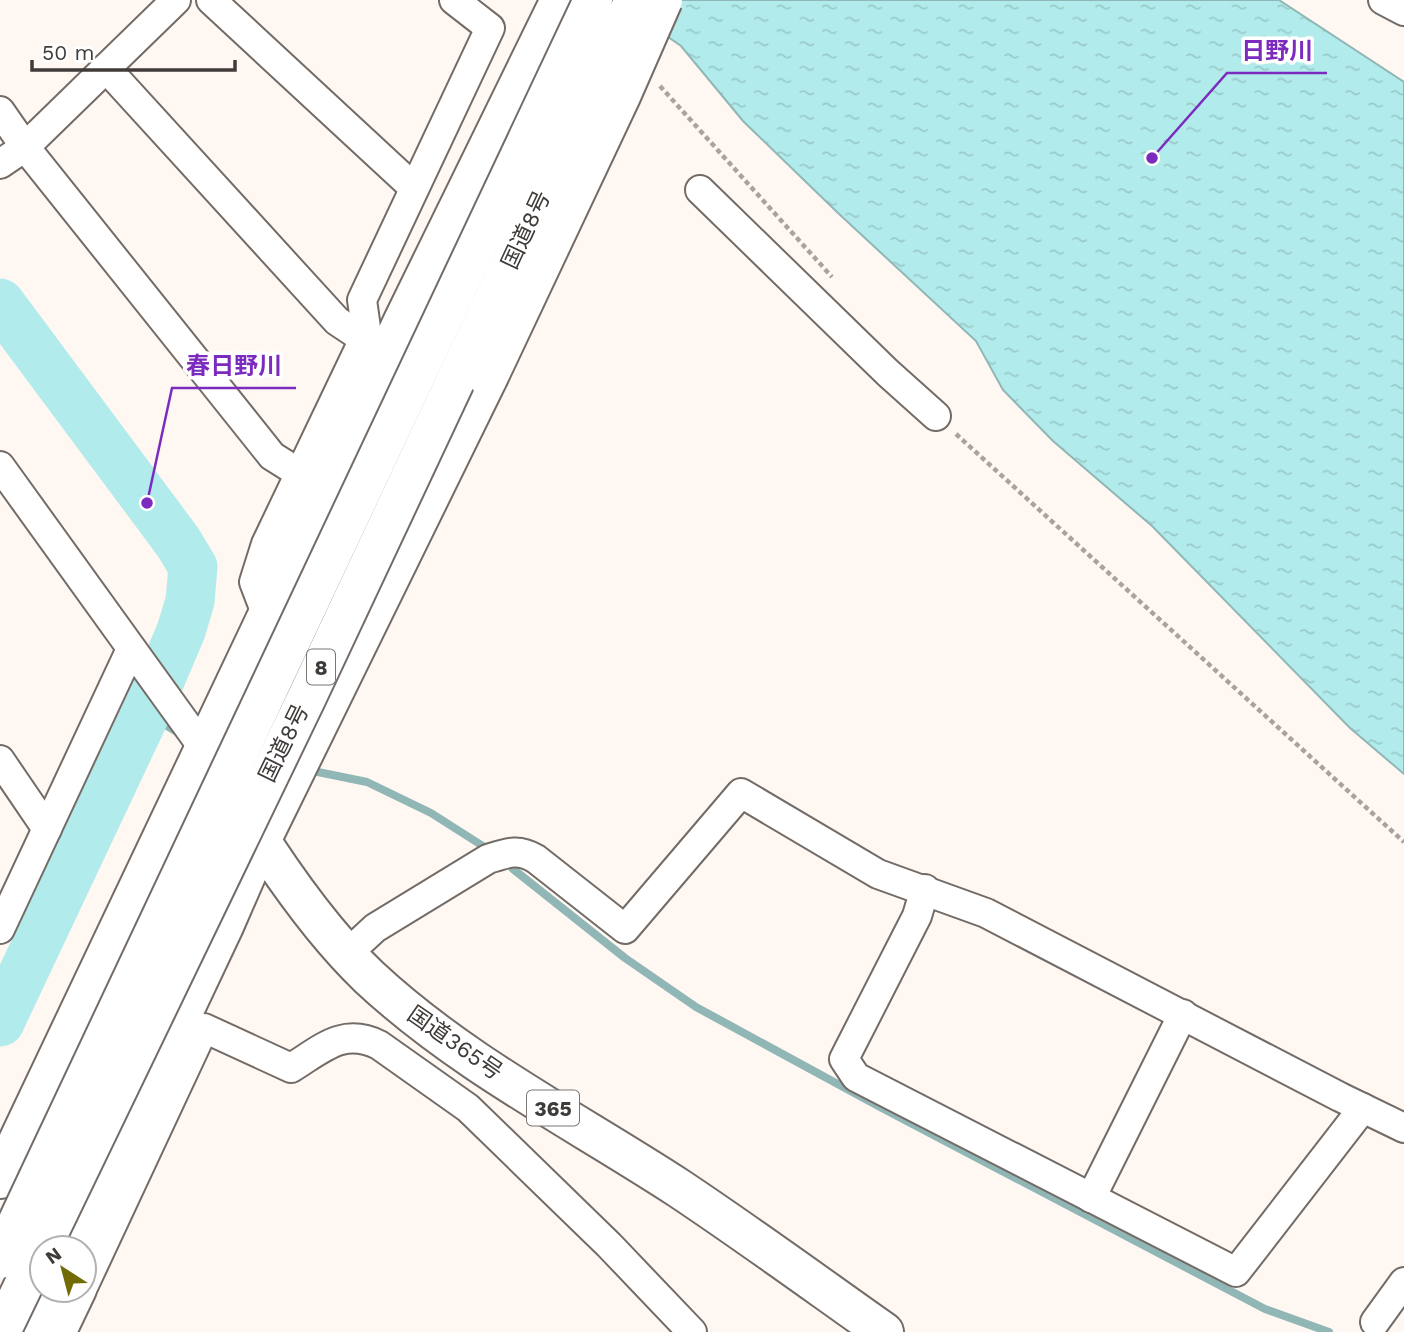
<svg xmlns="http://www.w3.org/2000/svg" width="1404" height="1332" font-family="'Work Sans','Noto Sans JP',sans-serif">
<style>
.water{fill:url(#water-ripples);stroke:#90b6b6;stroke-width:2}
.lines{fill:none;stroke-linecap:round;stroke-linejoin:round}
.stream{stroke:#90b6b6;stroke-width:8}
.river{stroke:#b2ebeb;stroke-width:49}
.minor-casing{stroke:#736b66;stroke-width:32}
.highway-casing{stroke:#736b66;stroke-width:42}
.path{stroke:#a9a39f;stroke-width:4.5;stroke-dasharray:5 3.5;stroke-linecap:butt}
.minor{stroke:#fff;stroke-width:28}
.highway{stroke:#fff;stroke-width:38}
.highway-bridge-casing{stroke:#736b66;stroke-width:42;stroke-linecap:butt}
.highway-bridge{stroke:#fff;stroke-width:38}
.labels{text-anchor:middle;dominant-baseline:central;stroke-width:7;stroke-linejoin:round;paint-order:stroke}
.shield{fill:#fff;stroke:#797674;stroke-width:2}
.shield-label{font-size:21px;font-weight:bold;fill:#3f3b39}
.street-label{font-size:23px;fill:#3f3b39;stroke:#fff}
.leader{fill:none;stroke:#7b2cbf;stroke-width:2.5}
.callout-dot{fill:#7b2cbf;stroke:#fff;stroke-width:2.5}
.callout-label{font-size:24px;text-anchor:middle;font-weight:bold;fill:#7b2cbf;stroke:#fff;stroke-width:7;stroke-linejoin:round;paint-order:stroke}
</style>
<defs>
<pattern id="water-ripples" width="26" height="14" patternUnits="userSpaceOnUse" patternTransform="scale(1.75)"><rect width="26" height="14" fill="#b2ebeb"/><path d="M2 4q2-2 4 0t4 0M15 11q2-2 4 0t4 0" fill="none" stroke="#9acaca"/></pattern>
</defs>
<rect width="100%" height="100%" fill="#fff7f2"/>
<path class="water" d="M615 0H1279L1404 82V774L1350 728 1152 526 1053 441 1003 390 976 341 838 213 743 121 681 46Z"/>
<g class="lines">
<g class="stream">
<path d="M150 704 164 724 182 735"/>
<path d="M308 770 367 782 431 813 486 848"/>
<path d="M513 869 625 958 696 1007 880 1107 1265 1309 1329 1332"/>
</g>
<path class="river" d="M0 303 178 542 193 567 190 601 181 631 150 704 0 1022"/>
<g class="minor-casing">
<g id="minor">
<path d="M211 0 414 188"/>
<path d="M1383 0 1404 11"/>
<path d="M106 68 337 321 364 339"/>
<path d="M0 111 25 147 272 456 299 473"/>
<path d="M0 164 25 147 176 0"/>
<path d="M700 190 888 373 936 416"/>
<path d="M0 466 204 749"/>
<path d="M267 616 254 582 266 544 364 339 366 328 362 300 490 28 454 0"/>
<path d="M0 760 47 829"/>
<path d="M925 889 917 916 844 1059 856 1077 1236 1272 1363 1108"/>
<path d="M0 929 131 649"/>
<path d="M347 954 375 928 488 859C507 853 518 848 536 859L625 929 741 793 878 874 986 913 1340 1097 1404 1128"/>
<path d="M1091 1198 1183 1014"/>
<path d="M84 1285 204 1028 291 1068C322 1049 343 1027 379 1045L468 1108 609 1245 692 1332"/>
<path d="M1375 1322 1404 1282"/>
<path d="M62 1332 82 1290"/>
</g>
</g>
<g class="highway-casing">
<g id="highway">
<path d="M249 822C283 876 323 933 369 977 461 1063 576 1121 680 1189 749 1235 816 1284 884 1332"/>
<path d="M0 1179 267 616 402 323 560 0"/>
<path d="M72 1248 224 926 261 841 488 378"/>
<path d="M33 1332 52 1290"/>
</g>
</g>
<g class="path">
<path d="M660 86 832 277"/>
<path d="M956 434 1404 842"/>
</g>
<use href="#minor" class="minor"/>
<use href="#highway" class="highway"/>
<g class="highway-bridge-casing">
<g id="highway-bridge">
<path d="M488 378 621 96 663 0"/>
<path d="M0 1259 593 0"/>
<path d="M1 1332 307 697 634 0"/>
</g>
</g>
<use href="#highway-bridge" class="highway-bridge"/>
</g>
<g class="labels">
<g class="shield">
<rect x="307" y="649.5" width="28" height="35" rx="5"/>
<rect x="527" y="1090.5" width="52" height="35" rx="5"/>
</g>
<g class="shield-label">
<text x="321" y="667">8</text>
<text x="553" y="1108">365</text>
</g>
<g class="street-label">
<text transform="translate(526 230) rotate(-65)">国道8号</text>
<text transform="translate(284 743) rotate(-64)">国道8号</text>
<text transform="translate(455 1043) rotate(35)">国道365号</text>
</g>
</g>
<path class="leader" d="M1152 158L1227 73H1327M147 503L172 388H296"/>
<g class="callout-dot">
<circle cx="1152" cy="158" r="7"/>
<circle cx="147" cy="503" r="7"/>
</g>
<g class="callout-label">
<text x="1277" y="59">日野川</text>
<text x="234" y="374">春日野川</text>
</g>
<g transform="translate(63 1269) rotate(324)"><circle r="33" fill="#ffffff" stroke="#b2b1b0" stroke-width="2"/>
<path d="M0-5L12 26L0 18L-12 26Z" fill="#736b06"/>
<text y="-10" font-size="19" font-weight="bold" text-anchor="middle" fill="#3f3b39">N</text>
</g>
<path d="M32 60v10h203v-10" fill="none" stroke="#3f3b39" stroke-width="3.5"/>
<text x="42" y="60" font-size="21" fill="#3f3b39" stroke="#ffffff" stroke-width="5" paint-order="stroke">50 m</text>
</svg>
